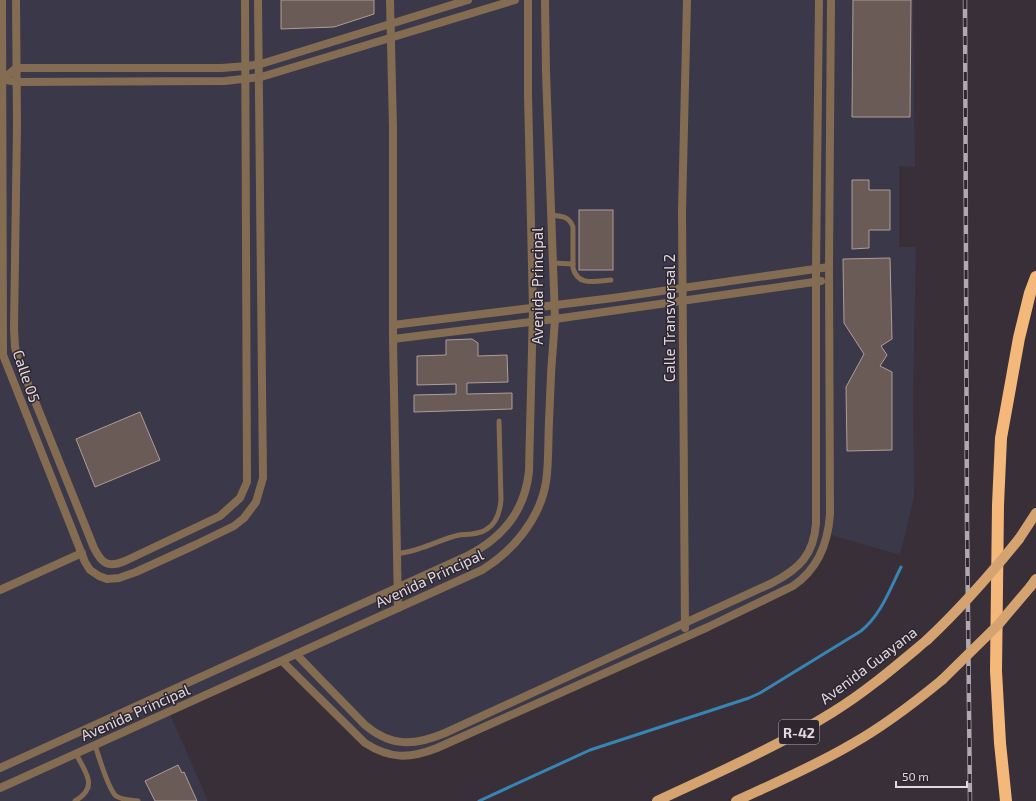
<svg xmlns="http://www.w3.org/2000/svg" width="1036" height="801" font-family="'Exo 2',sans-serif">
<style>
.industrial{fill:#3a3849}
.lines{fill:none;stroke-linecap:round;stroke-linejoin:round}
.stream{stroke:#3884b4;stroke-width:3}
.building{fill:#6a5b56;stroke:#ae9e98}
.lane{stroke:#846c53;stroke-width:5}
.street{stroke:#846c53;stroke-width:8}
.primary{stroke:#d4a36f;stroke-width:10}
.highway{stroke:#f4b97a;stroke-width:12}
.rail-casing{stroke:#b0a9b0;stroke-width:4.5}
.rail{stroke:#2e252f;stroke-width:3;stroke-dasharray:9;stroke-linecap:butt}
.primary-bridge{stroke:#d4a36f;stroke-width:10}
.labels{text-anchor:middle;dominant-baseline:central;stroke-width:3;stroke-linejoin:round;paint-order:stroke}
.shield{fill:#2e252f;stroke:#aba4ab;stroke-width:1}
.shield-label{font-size:14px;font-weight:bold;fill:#e0dae0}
.street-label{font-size:15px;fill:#e0dae0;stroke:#2e252f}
</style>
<rect width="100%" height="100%" fill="#392f39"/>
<path class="industrial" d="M0 0H913L915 167 899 166V247H916L913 393 914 497 900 555 828 534 826 541 798 582 419 755 376 749 282 661 169 712 208 801H0Z"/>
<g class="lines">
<path class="stream" d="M479 801 590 750 749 698 760 693 861 631C881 615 890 589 901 567"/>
</g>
<g class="building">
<path d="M281 0H374V14L334 27 281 29Z"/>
<path d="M853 0H911L910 117H852Z"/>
<path d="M852 180H869V190H890V230H869V248L852 249Z"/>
<rect x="579" y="210" width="34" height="60"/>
<path d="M890 258 892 339 881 346 887 355 880 366 892 372V450L847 451 846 387 864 354 844 323 843 259Z"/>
<path d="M472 339 478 343V356L507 355 508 382 467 383V394L512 393V409L414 412V395L456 394V384L417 385V356L446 355V340Z"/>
<path d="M140 412 160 460 95 487 76 439Z"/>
<path d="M178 765 182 773 184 772 197 801H155L145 781Z"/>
</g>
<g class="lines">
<g class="lane">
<path d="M551 215C561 216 569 216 573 227V268C578 287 596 281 611 280"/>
<path d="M553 263 573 264"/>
<path d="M397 554C404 552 411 552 418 549 432 545 445 538 459 535 468 534 479 535 487 529 497 523 500 511 501 500L499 421"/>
<path d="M95 745C99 757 108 789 116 796 122 800 131 800 138 801"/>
<path d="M75 801C99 787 86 773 76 754"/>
</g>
<g class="street">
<path d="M2 0 3 355 85 562 90 570 99 576 107 579 119 578 136 572 195 545 234 526 244 518 256 502 263 478 258 0"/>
<path d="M16 0 17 125 14 328 15 347 18 359 94 548C102 564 108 568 125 561L220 516 240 498 247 482 245 0"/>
<path d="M390 0 393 128V339L398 608"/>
<path d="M0 79 17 82 225 81 261 77 281 71 515 0"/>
<path d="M3 79 16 68H221L248 66 264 63 468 0"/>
<path d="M393 325 613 298 829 267"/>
<path d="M393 339 555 319 821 281"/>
<path d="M0 590 82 553"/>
<path d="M685 628 682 211 687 0"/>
<path d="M296 654 365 725C391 747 414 746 445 733L772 583C799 569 814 555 816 523V269L819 0"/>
<path d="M282 661 365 743C390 759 409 759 437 748L708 627 793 586C818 569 828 544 830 514L829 267 831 0"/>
<path d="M0 768 465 557C502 539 525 512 529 471L533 308 528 95V0"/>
<path d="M0 788 482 570C513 551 540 519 546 482 549 462 548 441 549 421 550 387 552 353 555 319L546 72 545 0"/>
</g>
<g class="primary">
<path d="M1019 539 1036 513"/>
<path d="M1031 586 1036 579"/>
<path d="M657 801C717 773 777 747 833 712 867 691 897 665 927 640"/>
<path d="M736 801C775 783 815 766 852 744 884 726 914 703 942 680"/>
</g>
<path class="highway" d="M1006 801 1000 743 996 671 998 505 1001 438 1019 338 1030 293 1036 277"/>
<g class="rail-casing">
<path id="rail" d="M965 0 967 522 970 801"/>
</g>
<use href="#rail" class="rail"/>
<g class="primary-bridge">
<path d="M927 640C961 608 990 575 1019 539"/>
<path d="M942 680 998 625 1031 586"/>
</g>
</g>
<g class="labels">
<rect class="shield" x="779" y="720" width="40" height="24" rx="3"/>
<g class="shield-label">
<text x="799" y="732">R-42</text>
</g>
<g class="street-label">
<text transform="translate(537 286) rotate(-90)">Avenida Principal</text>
<text transform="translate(669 318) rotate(-90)">Calle Transversal 2</text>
<text transform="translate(27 376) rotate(71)">Calle 05</text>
<text transform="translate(429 578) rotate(-25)">Avenida Principal</text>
<text transform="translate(868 665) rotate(-37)">Avenida Guayana</text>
<text transform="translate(135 712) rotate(-24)">Avenida Principal</text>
</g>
</g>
<path d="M896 781v6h71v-6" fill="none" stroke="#e0dae0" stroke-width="2"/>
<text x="902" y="781" font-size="12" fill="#e0dae0" stroke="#2e252f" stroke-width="3" paint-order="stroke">50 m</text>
</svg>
